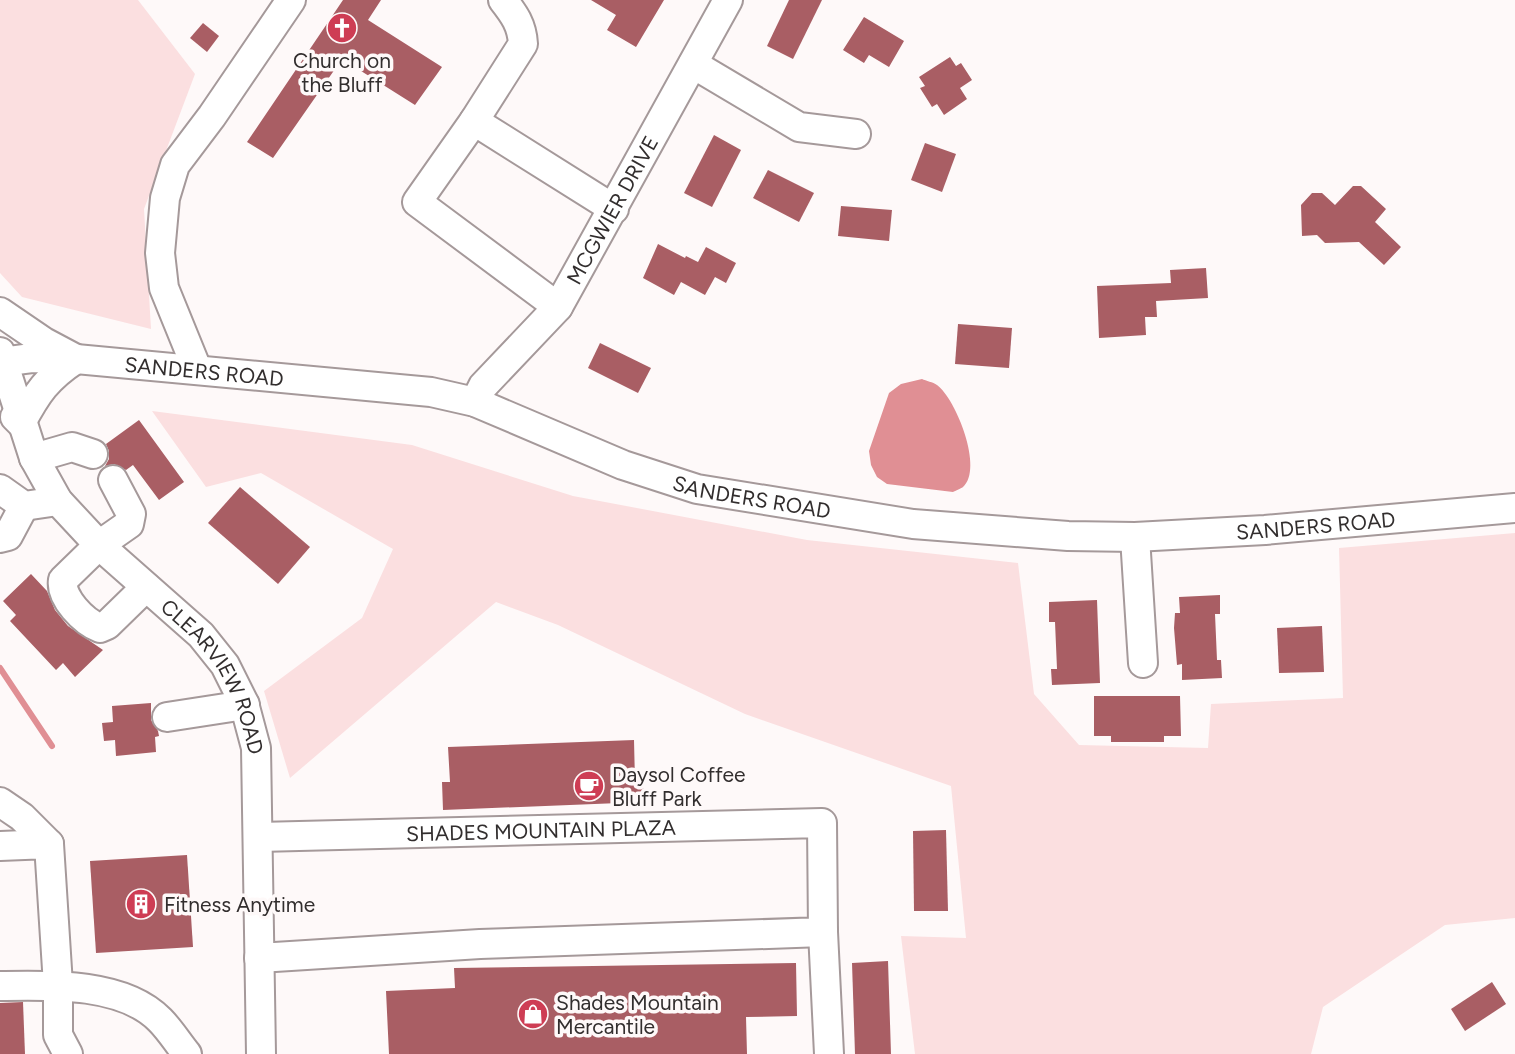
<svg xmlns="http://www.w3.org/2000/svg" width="1515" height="1054" font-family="Figtree,sans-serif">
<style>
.green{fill:#fbdfe0}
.water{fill:#e08f94}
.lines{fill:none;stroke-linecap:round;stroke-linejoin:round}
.stream{stroke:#e08f94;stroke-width:6}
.building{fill:#a95e64}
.minor-casing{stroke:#a5999a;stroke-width:32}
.minor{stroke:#fff;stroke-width:28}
.labels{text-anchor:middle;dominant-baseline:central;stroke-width:7;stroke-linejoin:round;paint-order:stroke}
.poi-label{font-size:21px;fill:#322e2e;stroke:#fef9f9;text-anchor:start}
.street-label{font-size:21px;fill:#322e2e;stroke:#fef9f9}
</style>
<rect width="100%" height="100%" fill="#fef9f9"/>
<g class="green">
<path d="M0 0H138L195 74 144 209 151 329 22 297 0 273Z"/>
<path d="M152 411 412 445 573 496 807 540 1018 563 1034 694 1079 745 1208 748 1211 704 1343 698 1339 548 1515 533V918L1445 925 1323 1007 1311 1054H915L901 936 966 938 951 786 745 714 558 625 496 602 290 778 264 691 362 618 393 549 261 473 206 487Z"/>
</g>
<path class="water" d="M922 379C926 381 933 382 937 385 956 399 984 469 963 487 962 488 955 491 953 492L887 484 877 477 871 465 869 451 889 393 901 384Z"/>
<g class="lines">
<path class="stream" d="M0 668 52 746"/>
</g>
<g class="building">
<path d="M343 0H381L368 20 442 67 415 105 342 59 273 158 247 142Z"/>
<path d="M591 0H664L636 47 607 30 616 15Z"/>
<path d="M789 0H822L793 59 767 46Z"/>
<path d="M864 17 904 41 889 67 869 55 864 63 843 50Z"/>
<path d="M203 23 219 36 207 52 190 38Z"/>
<path d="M950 57 956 66 961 63 972 80 960 88 967 99 944 115 937 104 932 107 920 88 925 86 919 77Z"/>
<path d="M714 135 741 150 712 207 684 193Z"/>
<path d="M925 143 956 154 942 192 911 180Z"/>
<path d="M768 170 814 193 799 222 753 198Z"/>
<path d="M1353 186H1361L1386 209 1375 222 1401 247 1384 265 1359 242 1325 243 1317 235 1302 236 1301 205 1312 193H1322L1335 205Z"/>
<path d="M841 206 892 210 889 241 838 236Z"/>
<path d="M658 244 685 258 686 256 698 262 706 247 736 263 726 283 715 277 705 295 681 282 674 295 643 278Z"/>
<path d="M1206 268 1208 298 1156 301 1157 317H1145L1146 335 1099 338 1097 286 1171 283 1170 270Z"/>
<path d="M958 324 1012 328 1009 368 955 364Z"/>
<path d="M600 343 651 368 638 393 588 368Z"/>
<path d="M139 420 184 482 159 500 133 465 126 470 114 464 105 466 109 459V451L106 444Z"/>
<path d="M240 487 310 547 278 584 208 523Z"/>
<path d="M31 574 47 591 55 610 68 626 103 650 75 677 63 663 56 670 10 621 16 615 3 601Z"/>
<path d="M1220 595V614H1215L1217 660H1221L1222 678 1182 680V664L1177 665 1174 628 1175 613H1180L1179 597Z"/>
<path d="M1097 600 1100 683 1052 685 1051 669H1057L1055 622H1049V602Z"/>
<path d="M1322 626 1324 672 1279 673 1277 628Z"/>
<path d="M1094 696H1180L1181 736H1164V742H1111V736H1094Z"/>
<path d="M151 703V720L158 731 159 736 155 737 156 752 116 756 115 740 104 741 102 723 113 722 112 706Z"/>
<path d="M634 740 635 782 643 781 644 802 443 810 442 782H450L448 747Z"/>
<path d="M946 830 948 911H914L913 831Z"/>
<path d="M187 855 193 947 96 953 90 861Z"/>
<path d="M888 961 891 1054H855L852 963Z"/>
<path d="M796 963 797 1016 746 1017 747 1054H389L386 991 455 988 454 968Z"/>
<path d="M1492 982 1506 1004 1465 1031 1451 1009Z"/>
<path d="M23 1002 25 1054H0V1003Z"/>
</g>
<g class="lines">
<g class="minor-casing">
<g id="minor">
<path d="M693 64 799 127 856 134"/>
<path d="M474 121 523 44C522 25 514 14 503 0"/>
<path d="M558 307 417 202 474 121 614 209"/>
<path d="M0 312 44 342 76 359C47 378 37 393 21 423L15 417"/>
<path id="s1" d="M0 352 34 458 58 501 99 545 201 635 225 665 244 703 256 748 261 1054"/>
<path id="s2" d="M0 362 32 358 76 359 431 392 475 402 623 465 697 489 913 524 1068 536 1135 537 1265 530 1515 508"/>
<path d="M197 369 164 288 160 253 165 198 175 165 212 116 291 0"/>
<path id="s3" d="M475 402 483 386 558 307 728 0"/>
<path d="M34 458 72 447 93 454"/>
<path d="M113 480 131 514 129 524 99 545 63 580C60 598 84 622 100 628L107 625 146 587"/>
<path d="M0 489 24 506 58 501"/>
<path d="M1135 537 1143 663"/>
<path d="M0 538 8 536 24 506"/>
<path d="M167 717 245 705"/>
<path d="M0 802 22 817 49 844"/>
<path id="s4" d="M259 837 822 823 823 932 480 944 259 958"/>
<path d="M0 846 49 844 58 985V1035L68 1054"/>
<path d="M823 932 829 1054"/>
<path d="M0 986C48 985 123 982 160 1020 170 1030 178 1043 187 1054"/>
</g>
</g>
<use href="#minor" class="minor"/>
</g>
<defs>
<g id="church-disc" transform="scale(1.575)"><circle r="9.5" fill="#ce3d54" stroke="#fef9f9"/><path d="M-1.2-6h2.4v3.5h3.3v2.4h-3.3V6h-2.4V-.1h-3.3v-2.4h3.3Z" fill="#fff"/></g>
<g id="cafe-disc" transform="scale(1.575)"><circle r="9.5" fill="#ce3d54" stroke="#fef9f9"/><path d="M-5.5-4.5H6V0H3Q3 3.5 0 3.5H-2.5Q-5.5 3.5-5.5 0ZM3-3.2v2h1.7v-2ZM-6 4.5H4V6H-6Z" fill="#fff"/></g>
<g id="building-disc" transform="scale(1.575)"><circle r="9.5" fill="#ce3d54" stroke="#fef9f9"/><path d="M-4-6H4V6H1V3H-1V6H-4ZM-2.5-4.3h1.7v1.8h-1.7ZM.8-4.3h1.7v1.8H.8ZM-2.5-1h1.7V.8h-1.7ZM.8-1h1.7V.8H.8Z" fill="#fff"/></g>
<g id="shop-disc" transform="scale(1.575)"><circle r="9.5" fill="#ce3d54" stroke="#fef9f9"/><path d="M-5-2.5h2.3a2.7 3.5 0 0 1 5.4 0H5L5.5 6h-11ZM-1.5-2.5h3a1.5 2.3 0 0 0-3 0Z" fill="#fff"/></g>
</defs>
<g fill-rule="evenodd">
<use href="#church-disc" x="342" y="28"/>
<use href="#cafe-disc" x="589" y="786"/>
<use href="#building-disc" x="141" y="904"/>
<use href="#shop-disc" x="533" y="1014"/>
</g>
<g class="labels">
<g class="poi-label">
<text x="342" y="60" text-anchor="middle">Church on<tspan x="342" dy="24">the Bluff</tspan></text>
<text x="612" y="774">Daysol Coffee<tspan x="612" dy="24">Bluff Park</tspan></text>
<text x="164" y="904">Fitness Anytime</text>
<text x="556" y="1002">Shades Mountain<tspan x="556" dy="24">Mercantile</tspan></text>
</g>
<g class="street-label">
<text stroke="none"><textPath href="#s3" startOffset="238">MCGWIER DRIVE</textPath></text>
<text stroke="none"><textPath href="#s2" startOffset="205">SANDERS ROAD</textPath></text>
<text stroke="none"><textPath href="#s2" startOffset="772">SANDERS ROAD</textPath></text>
<text stroke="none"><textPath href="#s2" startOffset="1339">SANDERS ROAD</textPath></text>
<text stroke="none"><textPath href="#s1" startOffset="399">CLEARVIEW ROAD</textPath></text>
<text stroke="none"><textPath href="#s4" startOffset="282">SHADES MOUNTAIN PLAZA</textPath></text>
</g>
</g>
</svg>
